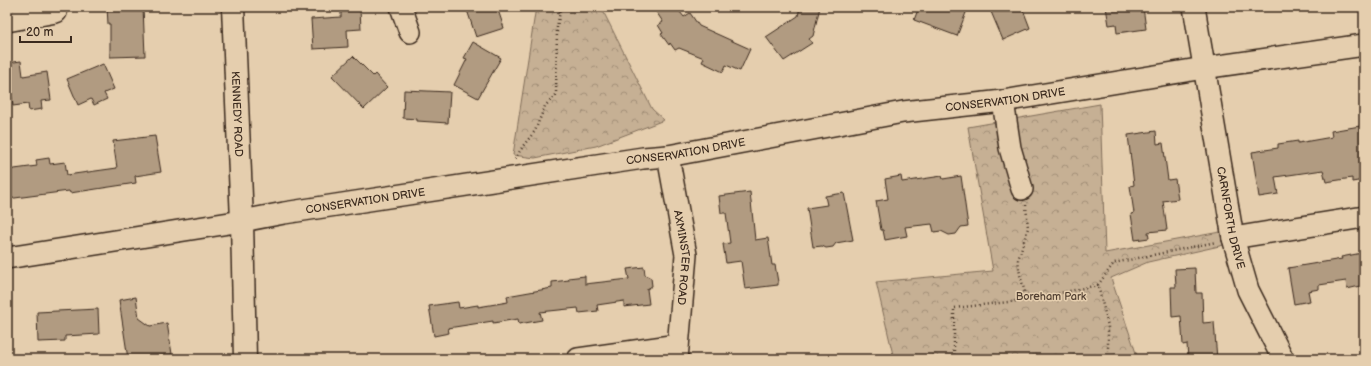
<svg xmlns="http://www.w3.org/2000/svg" width="1371" height="366" font-family="'Balsamiq Sans',sans-serif">
<style>
.forest{fill:url(#forest-crowns);stroke:#806d59}
.building{fill:#b19b81;stroke:#3b2a1e}
.lines{fill:none;stroke-linecap:round;stroke-linejoin:round}
.minor-casing{stroke:#3b2a1e;stroke-width:24}
.major-casing{stroke:#3b2a1e;stroke-width:25}
.path{stroke:#3b2a1e;stroke-width:2.5;stroke-dasharray:1 3;stroke-linecap:butt}
.minor{stroke:#e5ceae;stroke-width:21}
.major{stroke:#e5ceae;stroke-width:22}
.labels{text-anchor:middle;dominant-baseline:central;stroke-width:3;stroke-linejoin:round;paint-order:stroke}
.street-label{font-size:11px;fill:#3b2a1e;stroke:#e5ceae}
.park-label{font-size:11px;fill:#503e30;stroke:#e5ceae}
</style>
<defs>
<pattern id="forest-crowns" width="20" height="18" patternUnits="userSpaceOnUse"><rect width="20" height="18" fill="#c6b094"/><path d="M2 6a3 3 0 1 1 6 0M12 15a3 3 0 1 1 6 0" fill="none" stroke="#a28f78"/></pattern>
</defs>
<rect width="100%" height="100%" fill="#e5ceae"/>
<filter id="ink" filterUnits="userSpaceOnUse"><feTurbulence type="fractalNoise" baseFrequency=".025" numOctaves="2"/><feDisplacementMap in="SourceGraphic" scale="8" xChannelSelector="R" yChannelSelector="G"/><feConvolveMatrix kernelMatrix="1 2 1 2 8 2 1 2 1" color-interpolation-filters="sRGB"/></filter>
<g filter="url(#ink)">
<g class="forest">
<path d="M536 7H601L652 109 664 120 596 146 535 158 513 155Z"/>
<path d="M1100 104 1105 253 1220 232 1224 245 1148 262 1111 278 1138 359H894L876 282 993 271 968 127Z"/>
</g>
<g class="building">
<path d="M107 7H143L145 56 110 57V24H108Z"/>
<path d="M466 7H497L504 28 476 37Z"/>
<path d="M653 7H676L684 17 690 13 699 26 750 49 740 71 726 65 723 72 702 62 704 58 679 48 675 50 670 43 669 45 661 34 663 33 658 25 663 22Z"/>
<path d="M800 7H820L813 36 809 39 812 43 784 61 766 37 798 16Z"/>
<path d="M919 7H958L967 10 957 36 914 20Z"/>
<path d="M989 7H1022L1030 28 1003 40Z"/>
<path d="M1106 7H1143L1146 29 1117 33 1116 24 1109 25Z"/>
<path d="M360 9 361 29 347 30 348 47 313 49 311 19 341 17V10Z"/>
<path d="M473 42 501 58 478 98 454 85 467 59 464 58Z"/>
<path d="M353 56 373 76 375 74 387 87 364 109 332 76Z"/>
<path d="M21 61 23 76 47 72 51 100 41 101 42 109 29 111 28 104 13 106 10 85 7 86V63Z"/>
<path d="M103 64 114 89 104 93 107 99 94 105 91 99 78 105 67 79Z"/>
<path d="M404 90 450 92 448 123 417 121V119L403 118Z"/>
<path d="M1360 126 1364 150V180L1352 182V178L1326 182 1323 170 1275 177 1278 194 1259 197 1252 152 1278 148V144L1298 141V143L1332 137 1331 131Z"/>
<path d="M1156 131 1157 144 1163 143 1168 180 1175 179 1178 199 1163 201 1167 230 1148 232 1149 238 1135 240 1131 214 1134 213 1130 186 1134 185 1128 135Z"/>
<path d="M155 136 161 172 135 176 136 183 70 193 69 191 7 199V170L37 166 36 160 49 158 50 164 65 162 67 175 117 168 113 141Z"/>
<path d="M901 176 902 182 942 176 943 179 961 176 968 226 961 227 956 234 949 235 941 231 934 232 932 224 905 227 907 236 885 240 883 230H881L876 201 888 199 885 179Z"/>
<path d="M750 192 755 240 768 238 772 265H775L778 282V285L745 289 741 261 726 263 723 244 730 243 726 213H721L719 196Z"/>
<path d="M844 193 853 240 836 243 833 247 826 248 822 246 813 247 807 208 827 205 825 196Z"/>
<path d="M1362 253V257H1364V285L1347 289 1346 281 1319 285V289L1308 291 1310 301 1294 304 1288 268 1342 259 1341 257Z"/>
<path d="M644 267 645 275 651 278 652 286 647 289 649 304 624 307V301L597 305 598 311 579 313 578 308 540 312 542 320 519 324 518 319 493 323V321L448 328 449 333 434 336 429 306 458 302 459 308 478 305V307L508 302 507 296 552 288V282L569 280 568 278 585 276V284L629 279 627 269Z"/>
<path d="M1195 268 1196 293H1202L1203 323 1214 322 1217 359H1188L1187 344 1183 345 1181 316 1172 317 1171 287H1176L1175 269Z"/>
<path d="M136 297 139 318 150 326 167 323 172 354 138 359H128L119 300Z"/>
<path d="M98 309 99 334 65 336V341L38 342 37 312Z"/>
</g>
<g class="lines">
<g class="minor-casing">
<g id="minor">
<path d="M401 7 410 32"/>
<path id="s1" d="M1194 7 1233 238 1248 290 1283 359"/>
<path d="M7 21 56 12"/>
<path d="M1003 101 1010 148 1022 189"/>
<path id="s2" d="M668 156 686 255 677 359"/>
<path d="M1233 238 1364 217"/>
<path id="s3" d="M7 258 242 221 284 213 643 158 668 156 903 112 1003 101 1204 68 1364 45"/>
<path d="M578 359 678 345"/>
</g>
</g>
<g class="major-casing">
<g id="major">
<path id="s4" d="M233 7 242 221 245 359"/>
</g>
</g>
<g class="path">
<path d="M73 9 89 7"/>
<path d="M515 159 523 146 535 131 545 106 556 95 557 27 561 7"/>
<path d="M1026 205 1028 228 1018 260 1020 275 1027 300"/>
<path d="M1098 285 1114 263 1216 242"/>
<path d="M954 355V308L1027 300 1098 285 1108 326V359"/>
<path d="M950 359 954 355 955 359"/>
</g>
<use href="#minor" class="minor"/>
<use href="#major" class="major"/>
</g>
</g>
<g class="labels">
<g class="street-label">
<text stroke="none"><textPath href="#s3" startOffset="1011">CONSERVATION DRIVE</textPath></text>
<text stroke="none"><textPath href="#s4" startOffset="107">KENNEDY ROAD</textPath></text>
<text stroke="none"><textPath href="#s3" startOffset="687">CONSERVATION DRIVE</textPath></text>
<text stroke="none"><textPath href="#s3" startOffset="363">CONSERVATION DRIVE</textPath></text>
<text stroke="none"><textPath href="#s1" startOffset="214">CARNFORTH DRIVE</textPath></text>
<text stroke="none"><textPath href="#s2" startOffset="103">AXMINSTER ROAD</textPath></text>
</g>
<g class="park-label">
<text x="1051" y="296">Boreham Park</text>
</g>
</g>
<rect width="1371" height="366" fill="none" stroke="#e5ceae" stroke-width="24"/>
<rect x="12" y="12" width="1347" height="342" fill="none" stroke="#3b2a1e" stroke-width="1.5" filter="url(#ink)"/>
<path d="M20 36v6h51v-6" fill="none" stroke="#3b2a1e" stroke-width="2"/>
<text x="26" y="36" font-size="12" fill="#3b2a1e" stroke="#e5ceae" stroke-width="3" paint-order="stroke">20 m</text>
</svg>
